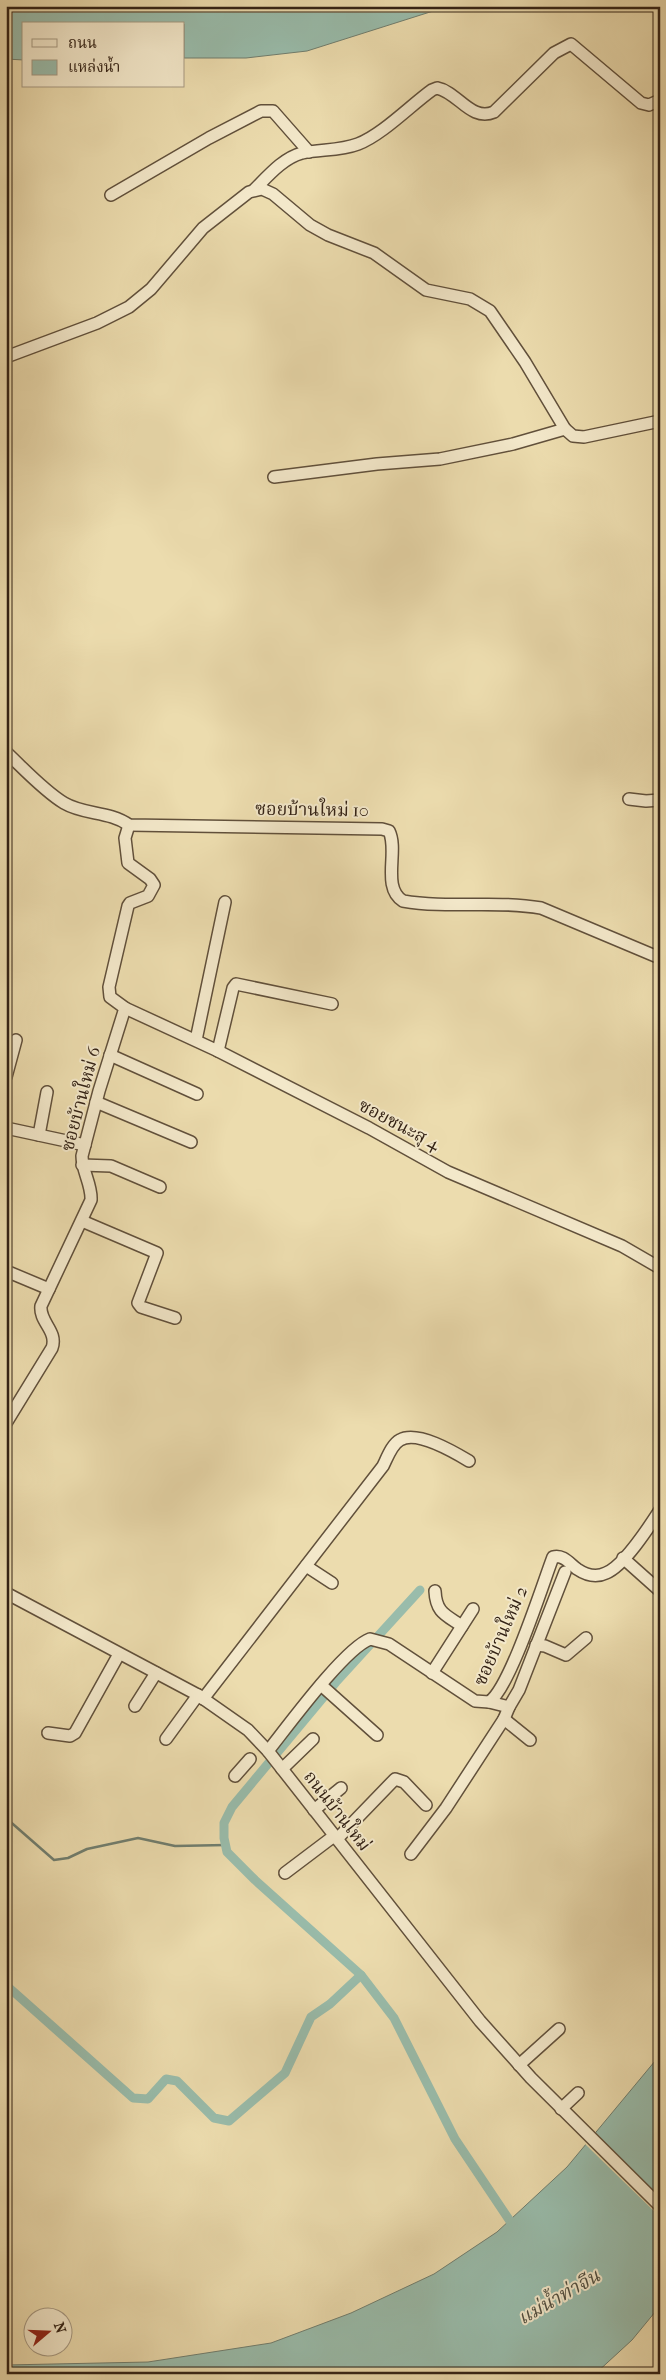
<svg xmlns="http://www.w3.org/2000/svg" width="666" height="2380" font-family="'IM FELL French Canon','Noto Serif Thai',serif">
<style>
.water{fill:#99bcab;stroke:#707e6f}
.pier{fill:#ecdcae}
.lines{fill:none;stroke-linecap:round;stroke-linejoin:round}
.stream{stroke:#707e6f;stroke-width:2.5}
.canal{stroke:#99bcab;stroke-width:9}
.minor-casing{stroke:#61503b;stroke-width:14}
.minor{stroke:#f3e8ca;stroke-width:11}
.labels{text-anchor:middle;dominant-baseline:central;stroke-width:4;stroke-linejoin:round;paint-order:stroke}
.street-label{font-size:18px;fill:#332215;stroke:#f3e8ca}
.water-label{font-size:19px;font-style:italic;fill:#525042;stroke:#f3e8ca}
</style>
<rect width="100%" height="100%" fill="#ecdcae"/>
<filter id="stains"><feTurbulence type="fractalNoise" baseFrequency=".004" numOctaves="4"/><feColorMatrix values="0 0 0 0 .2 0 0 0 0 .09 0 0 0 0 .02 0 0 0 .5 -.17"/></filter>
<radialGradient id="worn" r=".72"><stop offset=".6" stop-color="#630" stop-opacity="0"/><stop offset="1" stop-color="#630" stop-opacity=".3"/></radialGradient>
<g class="water">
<path d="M6 6H449L307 51 246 58H184V24H24V60L6 59Z"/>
<path d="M660 2055V2306L632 2340 595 2374H6V2365L148 2362 271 2343 351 2313 434 2274 497 2232 567 2167Z"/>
</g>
<path class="pier" d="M594 2131 660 2201V2217L584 2143Z"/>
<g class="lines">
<path class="stream" d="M6 1818 54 1860 68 1858 87 1849 138 1838 175 1846 226 1845"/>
<g class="canal">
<path d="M420 1590 336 1682 232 1807 224 1823V1838L227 1852 255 1880 361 1975 394 2018 455 2139 516 2230"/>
<path d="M6 1985 133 2098 148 2099 166 2079 177 2081 214 2118 229 2121 285 2073 311 2017 330 2004 361 1975"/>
<path d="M649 2302 660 2313"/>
</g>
<g class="minor-casing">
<g id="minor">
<path d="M254 190C268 176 283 158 302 153 321 149 340 151 358 144 382 135 411 105 432 90L437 88C458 92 471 122 494 112L554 53 571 44 641 103 649 105 660 100"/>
<path d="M111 195 209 138 261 111H273L309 152"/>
<path d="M6 357 97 323 129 307 151 289 203 228 249 192 262 189 273 194 310 225 328 235 374 253 426 290 470 299 490 311 525 362 565 429 573 436 584 437 660 421"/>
<path d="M274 477 377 464 440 459 513 444 565 429"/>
<path d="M6 752C23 768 44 791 64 803 84 815 109 811 129 825L382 829 389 831C399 851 381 887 403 901 448 909 495 900 541 908L660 958"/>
<path d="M629 799 646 801 660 800"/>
<path d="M125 1008 218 1051 369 1128 448 1172 622 1246 660 1268"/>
<path d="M196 1040 225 902"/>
<path d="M218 1051 233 988 236 984 332 1004"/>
<path d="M110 1055 197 1094"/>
<path d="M6 1077 16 1040"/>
<path d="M96 1102 191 1142"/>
<path d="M6 1128 85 1145"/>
<path d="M39 1135 47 1092"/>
<path d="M82 1165 111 1166 160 1187"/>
<path d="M82 1221 157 1253 138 1303 141 1307 175 1318"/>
<path d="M6 1271 49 1289"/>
<path d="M6 1423 52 1348C58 1331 39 1322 41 1306L91 1200C92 1185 82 1171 82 1156L99 1091 125 1008 110 997 109 987 128 906 130 903 148 896 154 885 150 879 128 863 125 838 129 825"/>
<path d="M623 1558 660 1591"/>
<path d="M306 1566 332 1583"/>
<path d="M435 1591C436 1613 446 1615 462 1626"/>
<path d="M6 1593 198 1695 248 1730 268 1751 480 2021 531 2078 660 2206"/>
<path d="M536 1645 545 1646 566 1655 586 1638"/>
<path d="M432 1673 473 1609"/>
<path d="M321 1685 377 1735"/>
<path d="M203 1699 383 1466C387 1458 392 1444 400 1440 417 1430 454 1452 469 1461"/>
<path d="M489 1702 509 1707 519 1690 565 1572"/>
<path d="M135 1706 156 1673"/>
<path d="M504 1719 530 1740"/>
<path d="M48 1733 70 1736 75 1733 119 1654"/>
<path d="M166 1739 198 1695"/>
<path d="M268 1751C288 1726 344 1649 370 1639L389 1644 475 1701 489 1702C510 1688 542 1586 553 1557 563 1554 570 1564 577 1569 586 1575 596 1578 606 1573 624 1566 649 1527 660 1510"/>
<path d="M282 1769 313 1739"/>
<path d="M235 1776 250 1759"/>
<path d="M314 1810 341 1788"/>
<path d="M337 1839 395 1779 404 1782 426 1805"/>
<path d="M411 1854 446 1808 504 1719 509 1707"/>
<path d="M285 1873 334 1836"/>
<path d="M519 2065 559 2029"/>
<path d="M561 2109 578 2093"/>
</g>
</g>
<use href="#minor" class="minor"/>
</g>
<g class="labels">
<g class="street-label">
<text transform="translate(312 810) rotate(1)">ซอยบ้านใหม่ 10</text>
<text transform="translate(81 1099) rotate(-75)">ซอยบ้านใหม่ 6</text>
<text transform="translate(399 1125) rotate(28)">ซอยชนะสุ 4</text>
<text transform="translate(501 1636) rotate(-66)">ซอยบ้านใหม่ 2</text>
<text transform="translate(337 1811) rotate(52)">ถนนบ้านใหม่</text>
</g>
<g class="water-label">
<text transform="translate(559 2297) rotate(-30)">แม่น้ำท่าจีน</text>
</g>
</g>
<rect width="666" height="2380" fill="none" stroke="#ecdcae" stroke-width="25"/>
<rect x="8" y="8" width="651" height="2365" fill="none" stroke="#332215" stroke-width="2.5"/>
<rect x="12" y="12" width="641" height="2355" fill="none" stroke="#332215"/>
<rect x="22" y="22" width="162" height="65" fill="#f3e8ca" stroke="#a69982"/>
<rect x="32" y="39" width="25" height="8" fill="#f3e8ca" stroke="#a69982"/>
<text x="68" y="48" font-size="15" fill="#332215">ถนน</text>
<rect x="32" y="60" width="25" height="15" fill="#99bcab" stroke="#a69982"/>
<text x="68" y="72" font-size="15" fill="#332215">แหล่งน้ำ</text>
<g transform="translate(48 2332) rotate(71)"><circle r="24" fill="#f3e8ca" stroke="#a69982"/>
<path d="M0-4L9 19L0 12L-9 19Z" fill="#8f2418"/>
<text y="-8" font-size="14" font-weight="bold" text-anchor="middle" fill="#332215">N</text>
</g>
<rect width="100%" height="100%" filter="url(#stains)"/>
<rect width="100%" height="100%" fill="url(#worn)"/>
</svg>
